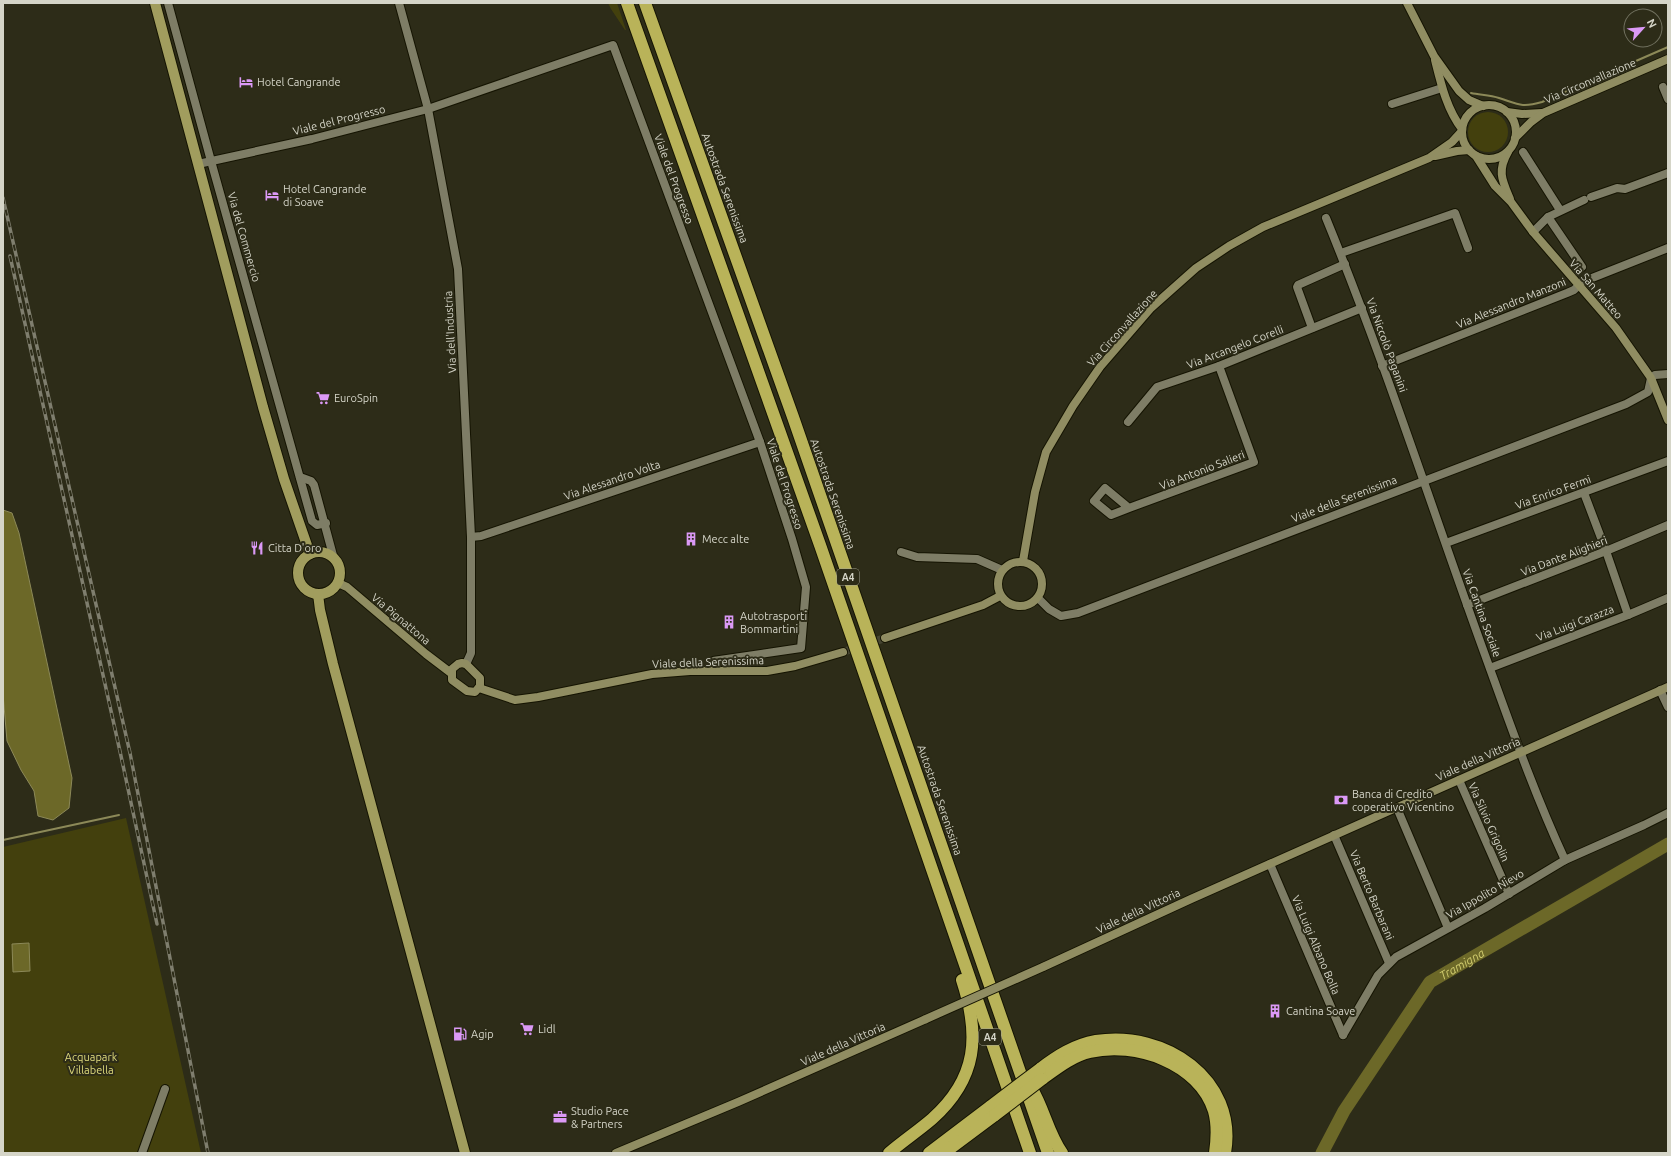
<svg xmlns="http://www.w3.org/2000/svg" width="1671" height="1156" font-family="Ubuntu,sans-serif">
<style>
.green{fill:#43400d}
.water{fill:#6c6828;stroke:#8c8958}
.lines{fill:none;stroke-linecap:round;stroke-linejoin:round}
.stream{stroke:#8c8958;stroke-width:2}
.river{stroke:#6c6828;stroke-width:13}
.secondary-tunnel{stroke:#464532;stroke-width:8;stroke-dasharray:8 4;stroke-linecap:butt}
.street-casing{stroke:#151402;stroke-width:10}
.secondary-casing{stroke:#151402;stroke-width:10}
.primary-casing{stroke:#151402;stroke-width:12}
.highway-casing{stroke:#151402;stroke-width:14}
.street{stroke:#7e7d66;stroke-width:8}
.secondary{stroke:#908d62;stroke-width:8}
.primary{stroke:#a19d5e;stroke-width:10}
.highway{stroke:#b9b359;stroke-width:12}
.rail-casing{stroke:#7f7e6e;stroke-width:3.5}
.rail{stroke:#2d2c18;stroke-width:2;stroke-dasharray:6;stroke-linecap:butt}
.secondary-bridge-casing{stroke:#151402;stroke-width:10;stroke-linecap:butt}
.highway-bridge-casing{stroke:#151402;stroke-width:14;stroke-linecap:butt}
.secondary-bridge{stroke:#908d62;stroke-width:8}
.highway-bridge{stroke:#b9b359;stroke-width:12}
.labels{text-anchor:middle;dominant-baseline:central;stroke-width:4;stroke-linejoin:round;paint-order:stroke}
.shield{fill:#2d2c18;stroke:#a3a293;stroke-width:1}
.shield-label{font-size:10px;font-weight:bold;fill:#d5d5c8}
.street-label{font-size:11px;fill:#d5d5c8;stroke:#2d2c18}
.poi-label{font-size:11px;fill:#d5d5c8;stroke:#2d2c18;text-anchor:start}
.park-label{font-size:11px;fill:#dfda7d;stroke:#2d2c18}
.water-label{font-size:12px;font-style:italic;fill:#d0cb6e;stroke:#2d2c18}
</style>
<rect width="100%" height="100%" fill="#2d2c18"/>
<g class="green">
<path d="M608 3H617L626 30H625L611 9Z"/>
<circle cx="1488" cy="132" r="20"/>
<path d="M126 818 201 1153H3V847Z"/>
</g>
<g class="water">
<path d="M3 510 12 513 19 533 72 778 69 808 53 820 38 816 34 791 21 770 7 741 3 694Z"/>
<path d="M29 943 30 971 13 972 12 944Z"/>
</g>
<g class="lines">
<g class="stream">
<path d="M1471 93C1480 95 1490 95 1499 98 1518 104 1521 108 1542 102L1668 47"/>
<path d="M3 840 119 815"/>
</g>
<path class="river" id="s1" d="M1322 1153 1344 1111 1430 982 1668 844"/>
<path class="secondary-tunnel" d="M843 652 885 638"/>
<g class="street-casing">
<g id="street">
<path d="M168 3 211 161 312 521 317 525 326 523"/>
<path d="M399 3 428 109 458 269 471 537V653L466 664"/>
<path d="M1663 87 1668 99"/>
<path d="M1392 104 1442 88"/>
<path d="M1523 152 1560 210"/>
<path d="M198 164 312 139 428 109 613 45 760 442 792 539 806 587 801 648 713 661"/>
<path d="M1591 197 1617 188 1625 189 1668 173"/>
<path d="M1548 217 1582 267"/>
<path d="M1326 218C1385 362 1432 509 1485 655 1510 724 1534 793 1565 860"/>
<path d="M1533 232 1548 217 1584 200"/>
<path d="M1341 253 1455 213 1468 248"/>
<path d="M1312 328 1297 287 1298 285 1345 264"/>
<path d="M1382 366 1567 293 1574 290 1582 282 1668 248"/>
<path d="M1128 422 1157 387 1219 366 1362 308"/>
<path d="M300 477 311 481 314 485 334 559"/>
<path d="M1584 493 1606 551 1628 615"/>
<path d="M1129 508 1111 515 1094 501 1105 488 1129 508 1254 462 1219 366"/>
<path d="M471 537 481 536 760 442"/>
<path d="M1446 543 1668 461"/>
<path d="M901 552 917 557 977 559 1002 570"/>
<path d="M1038 598 1049 609 1061 616 1078 613 1626 404 1648 392 1651 378 1655 375 1668 374"/>
<path d="M1467 605 1606 551 1668 525"/>
<path d="M1490 668 1628 615 1668 598"/>
<path d="M1660 690 1668 707"/>
<path d="M1459 780 1509 894"/>
<path d="M1397 808 1448 928"/>
<path d="M1334 835 1389 963"/>
<path d="M1270 864 1343 1035"/>
<path d="M1343 1035 1378 975 1396 957 1485 908 1565 860 1644 825 1668 813"/>
<path d="M142 1153 165 1089"/>
</g>
</g>
<g class="secondary-casing">
<g id="secondary">
<path d="M1407 3 1434 56 1459 91 1469 100 1483 106"/>
<path d="M1435 60C1441 84 1447 110 1462 129"/>
<circle cx="1489" cy="132" r="27"/>
<path d="M1507 112 1522 114 1542 113"/>
<path d="M1515 138 1531 122 1543 113 1668 59"/>
<path d="M1508 152C1497 171 1502 180 1510 199"/>
<path d="M1435 156 1457 151 1469 150"/>
<path d="M1476 156 1495 186 1511 202 1533 232 1616 328 1651 378 1668 420"/>
<path d="M1023 561 1035 492 1046 452 1073 406 1100 367 1151 308 1196 268 1229 246 1263 227 1429 158 1452 142 1462 131"/>
<circle cx="1020" cy="584" r="22"/>
<path d="M338 583 347 587 426 654 451 673"/>
<path d="M885 638 983 605 1000 596"/>
<path d="M462 663 466 664 480 678V686L475 692 467 691 452 680V669L458 664Z"/>
<path d="M479 688 515 700 538 697 652 674 690 671H767L795 666 843 652"/>
<path d="M1043 967 1191 899 1668 687"/>
<path d="M616 1153 738 1102 926 1019"/>
</g>
</g>
<g class="primary-casing">
<g id="primary">
<path d="M155 3 263 407 284 479 310 554"/>
<circle cx="319" cy="573" r="21"/>
<path d="M318 594 320 610 333 664 465 1153"/>
</g>
</g>
<g class="highway-casing">
<g id="highway">
<path d="M627 3 820 545 1030 1153"/>
<path d="M645 3 793 417 1048 1153"/>
<path d="M1040 1069C1057 1056 1074 1045 1096 1041 1164 1030 1238 1079 1225 1153"/>
<path d="M1042 1079C1056 1069 1072 1056 1090 1052 1135 1041 1199 1063 1214 1111 1218 1125 1217 1139 1215 1153"/>
<path d="M1032 1089C1044 1109 1048 1133 1062 1153"/>
<path d="M889 1153C903 1141 918 1131 932 1119 978 1078 980 1035 962 980"/>
<path d="M929 1153 991 1106"/>
<path d="M944 1153 995 1115"/>
</g>
</g>
<use href="#street" class="street"/>
<use href="#secondary" class="secondary"/>
<use href="#primary" class="primary"/>
<use href="#highway" class="highway"/>
<g class="rail-casing">
<g id="rail">
<path d="M3 198 130 753 208 1153"/>
<path d="M10 256 121 756 157 924"/>
</g>
</g>
<use href="#rail" class="rail"/>
<g class="secondary-bridge-casing">
<path id="secondary-bridge" d="M926 1019 1043 967"/>
</g>
<g class="highway-bridge-casing">
<g id="highway-bridge">
<path d="M991 1106 1040 1069"/>
<path d="M995 1115 1042 1079"/>
</g>
</g>
<use href="#secondary-bridge" class="secondary-bridge"/>
<use href="#highway-bridge" class="highway-bridge"/>
</g>
<defs>
<g id="hotel-bare" transform="scale(1.08)"><path d="M-6-4.5h1.5V1H6V5H4.5V3h-9V5H-6ZM-4 0a1.8 1.8 0 1 1 3.6 0ZM.5 0V-2.5h3Q6-2.5 6 0Z" fill="#db99f6" stroke="#2d2c18" stroke-width="2.5" paint-order="stroke"/></g>
<g id="supermarket-bare" transform="scale(1.08)"><path d="M-6-5.5h2.5l.6 2H6L4.5 2H-2.5L-4.4-4H-6ZM-1.5 3.2a1.3 1.3 0 1 0 .1 0ZM3 3.2a1.3 1.3 0 1 0 .1 0Z" fill="#db99f6" stroke="#2d2c18" stroke-width="2.5" paint-order="stroke"/></g>
<g id="building-bare" transform="scale(1.08)"><path d="M-4-6H4V6H1V3H-1V6H-4ZM-2.5-4.3h1.7v1.8h-1.7ZM.8-4.3h1.7v1.8H.8ZM-2.5-1h1.7V.8h-1.7ZM.8-1h1.7V.8H.8Z" fill="#db99f6" stroke="#2d2c18" stroke-width="2.5" paint-order="stroke"/></g>
<g id="restaurant-bare" transform="scale(1.08)"><path d="M-5-6h1v4h1v-4h1v4h1v-4h1v5L-1.5 .5V6h-2V.5L-5-1ZM5-6V6H3V1.5H1.5Q1.5-4 5-6Z" fill="#db99f6" stroke="#2d2c18" stroke-width="2.5" paint-order="stroke"/></g>
<g id="bank-bare" transform="scale(1.08)"><path d="M-6-4H6V4H-6ZM0-2.3a2.3 2.3 0 1 0 0 4.6a2.3 2.3 0 1 0 0-4.6Z" fill="#db99f6" stroke="#2d2c18" stroke-width="2.5" paint-order="stroke"/></g>
<g id="fuel-bare" transform="scale(1.08)"><path d="M-5.5-6h7V0h2V4h1.3V-2.5L3-4.5l.8-.8L6-3V5H2.5V1h-1V6h-7ZM-4.2-4.7v3.2H.2V-4.7Z" fill="#db99f6" stroke="#2d2c18" stroke-width="2.5" paint-order="stroke"/></g>
<g id="office-bare" transform="scale(1.08)"><path d="M-6-3h4V-5.5h4V-3h4V5H-6ZM-1-4.5V-3h2v-1.5ZM-6 0V1H6V0Z" fill="#db99f6" stroke="#2d2c18" stroke-width="2.5" paint-order="stroke"/></g>
</defs>
<g fill-rule="evenodd">
<use href="#hotel-bare" x="246" y="82"/>
<use href="#hotel-bare" x="272" y="195"/>
<use href="#supermarket-bare" x="323" y="398"/>
<use href="#building-bare" x="691" y="539"/>
<use href="#restaurant-bare" x="257" y="548"/>
<use href="#building-bare" x="729" y="622"/>
<use href="#bank-bare" x="1341" y="800"/>
<use href="#building-bare" x="1275" y="1011"/>
<use href="#supermarket-bare" x="527" y="1029"/>
<use href="#fuel-bare" x="460" y="1034"/>
<use href="#office-bare" x="560" y="1117"/>
</g>
<g class="labels">
<g class="shield">
<rect x="837" y="569" width="22" height="16" rx="3"/>
<rect x="979" y="1029" width="22" height="16" rx="3"/>
</g>
<g class="shield-label">
<text x="848" y="577">A4</text>
<text x="990" y="1037">A4</text>
</g>
<g class="street-label">
<text transform="translate(1590 81) rotate(-23)">Via Circonvallazione</text>
<text transform="translate(339 120) rotate(-14)">Viale del Progresso</text>
<text transform="translate(674 179) rotate(70)">Viale del Progresso</text>
<text transform="translate(725 188) rotate(70)">Autostrada Serenissima</text>
<text transform="translate(244 237) rotate(74)">Via del Commercio</text>
<text transform="translate(1596 289) rotate(49)">Via San Matteo</text>
<text transform="translate(1511 303) rotate(-22)">Via Alessandro Manzoni</text>
<text transform="translate(1122 328) rotate(-48)">Via Circonvallazione</text>
<text transform="translate(450 332) rotate(-93)">Via dell'Industria</text>
<text transform="translate(1387 345) rotate(70)">Via Niccolò Paganini</text>
<text transform="translate(1235 347) rotate(-21)">Via Arcangelo Corelli</text>
<text transform="translate(1202 470) rotate(-21)">Via Antonio Salieri</text>
<text transform="translate(612 480) rotate(-19)">Via Alessandro Volta</text>
<text transform="translate(785 484) rotate(72)">Viale del Progresso</text>
<text transform="translate(1553 492) rotate(-20)">Via Enrico Fermi</text>
<text transform="translate(833 494) rotate(71)">Autostrada Serenissima</text>
<text transform="translate(1344 499) rotate(-21)">Viale della Serenissima</text>
<text transform="translate(1564 556) rotate(-21)">Via Dante Alighieri</text>
<text transform="translate(1482 613) rotate(70)">Via Cantina Sociale</text>
<text transform="translate(401 619) rotate(40)">Via Pignattona</text>
<text transform="translate(1575 623) rotate(-21)">Via Luigi Carazza</text>
<text transform="translate(708 662) rotate(-2)">Viale della Serenissima</text>
<text transform="translate(1478 759) rotate(-24)">Viale della Vittoria</text>
<text transform="translate(940 800) rotate(71)">Autostrada Serenissima</text>
<text transform="translate(1489 822) rotate(66)">Via Silvio Grigolin</text>
<text transform="translate(1485 894) rotate(-30)">Via Ippolito Nievo</text>
<text transform="translate(1372 895) rotate(67)">Via Berto Barbarani</text>
<text transform="translate(1138 911) rotate(-25)">Viale della Vittoria</text>
<text transform="translate(1316 945) rotate(67)">Via Luigi Albano Bolla</text>
<text transform="translate(843 1044) rotate(-24)">Viale della Vittoria</text>
</g>
<g class="poi-label">
<text x="257" y="82">Hotel Cangrande</text>
<text x="283" y="189">Hotel Cangrande<tspan x="283" dy="13">di Soave</tspan></text>
<text x="334" y="398">EuroSpin</text>
<text x="702" y="539">Mecc alte</text>
<text x="268" y="548">Citta D'oro</text>
<text x="740" y="616">Autotrasporti<tspan x="740" dy="13">Bommartini</tspan></text>
<text x="1352" y="794">Banca di Credito<tspan x="1352" dy="13">coperativo Vicentino</tspan></text>
<text x="1286" y="1011">Cantina Soave</text>
<text x="538" y="1029">Lidl</text>
<text x="471" y="1034">Agip</text>
<text x="571" y="1111">Studio Pace<tspan x="571" dy="13">&amp; Partners</tspan></text>
</g>
<g class="park-label">
<text x="91" y="1057">Acquapark<tspan x="91" dy="13">Villabella</tspan></text>
</g>
<g class="water-label">
<text stroke="none"><textPath href="#s1" startOffset="239">Tramigna</textPath></text>
</g>
</g>
<rect width="1671" height="1156" fill="none" stroke="#d5d5c8" stroke-width="8"/>
<g transform="translate(1643 28) rotate(63)"><circle r="19" fill="#2d2c18" stroke="#70705e"/>
<path d="M0-3L7 15L0 10L-7 15Z" fill="#db99f6"/>
<text y="-6" font-size="11" font-weight="bold" text-anchor="middle" fill="#d5d5c8">N</text>
</g>
</svg>
